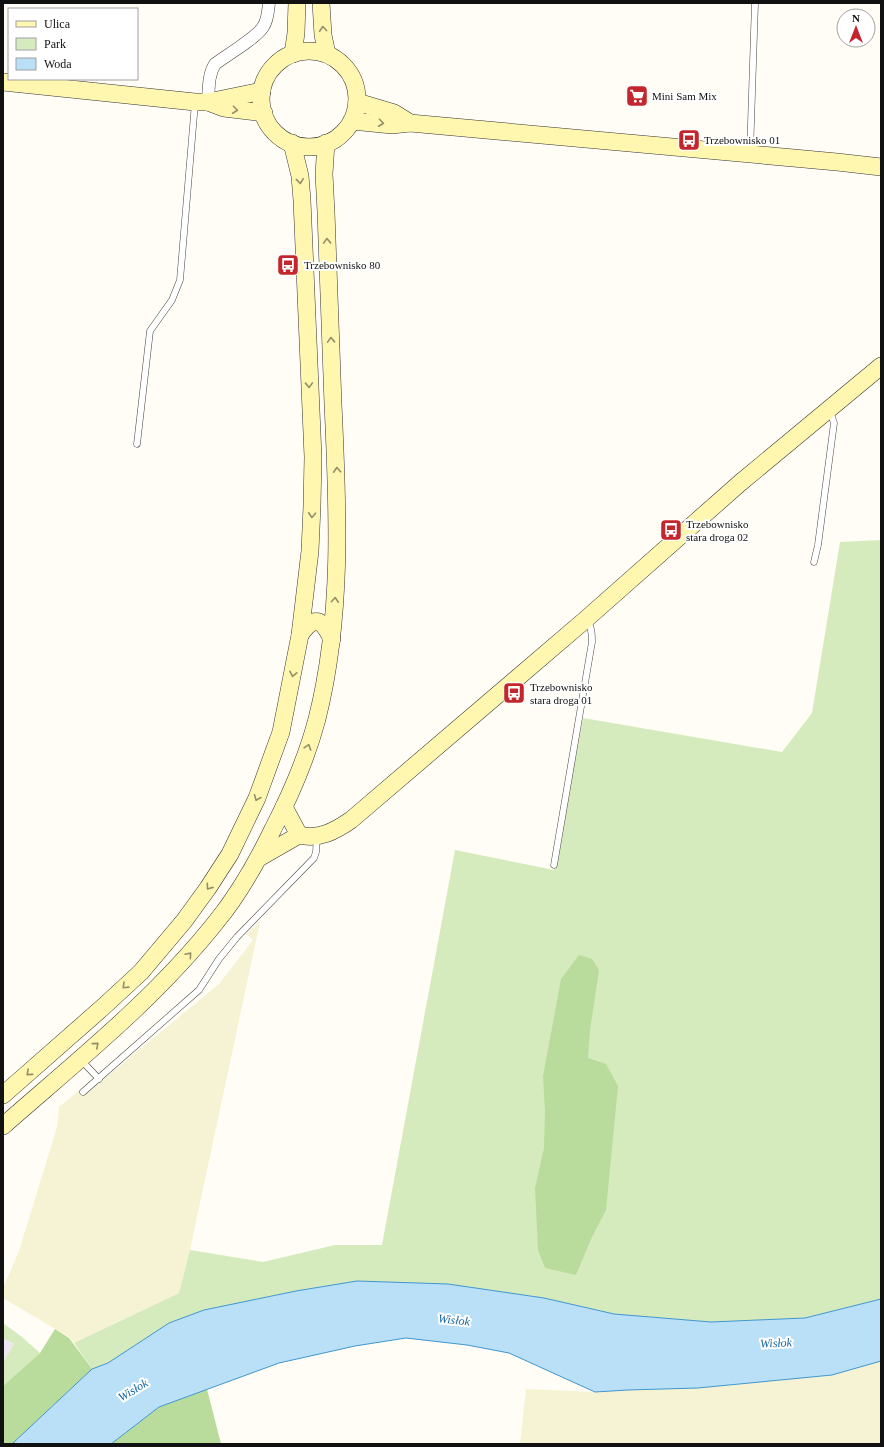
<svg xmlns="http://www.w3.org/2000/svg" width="884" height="1447" font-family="Georgia,serif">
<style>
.industrial{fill:#eee6ef}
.farmland{fill:#f6f3d4}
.green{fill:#d5ebbd}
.forest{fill:#b9dc9c}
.water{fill:#b9e0f7;stroke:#3f96cf}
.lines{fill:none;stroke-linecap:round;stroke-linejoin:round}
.lane-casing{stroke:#444;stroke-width:7}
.street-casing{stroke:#444;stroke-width:13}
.secondary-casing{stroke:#333;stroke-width:18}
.lane{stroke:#fff;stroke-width:6}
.street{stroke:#fff;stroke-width:12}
.secondary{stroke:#fff6b0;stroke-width:17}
.oneway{stroke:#948f68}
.labels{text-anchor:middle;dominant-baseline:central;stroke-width:4;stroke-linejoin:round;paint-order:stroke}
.poi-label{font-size:11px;fill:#111;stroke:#fff;text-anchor:start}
.water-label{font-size:12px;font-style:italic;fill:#1768a6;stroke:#fff}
</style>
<rect width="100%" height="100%" fill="#fffdf5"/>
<path class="industrial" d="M3 1338 14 1344 3 1362Z"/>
<g class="farmland">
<path d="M260 922 190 1250 179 1293 74 1343 69 1337 3 1298V1288L19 1251 57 1127 59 1107 89 1082 94 1087 219 984 253 940 246 934Z"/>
<path d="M881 1361V1444H520L526 1389 595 1392 832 1375Z"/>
</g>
<g class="green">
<path d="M881 540V1299L805 1318 711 1322 614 1314 544 1298 448 1284 357 1281 296 1291 204 1310 169 1323 108 1363 92 1369 74 1343 179 1293 190 1250 263 1262 335 1245H382L455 850 554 870 583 718 782 752 812 713 840 542Z"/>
<path d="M3 1323 22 1337 40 1353 3 1386V1362L14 1344 3 1338Z"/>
</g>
<g class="forest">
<path d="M579 955 592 959 599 970 590 1030 588 1058 606 1064 618 1086 606 1210 591 1239 576 1275 545 1268 538 1250 535 1188 544 1148 545 1111 543 1076 561 979Z"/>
<path d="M55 1329 69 1338 92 1369 12 1444H3V1386L40 1353Z"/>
<path d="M207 1389 221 1444H111L159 1407Z"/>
</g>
<path class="water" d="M357 1281 448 1284 544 1298 614 1314 711 1322 805 1318 881 1299V1361L832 1375 698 1388 628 1390 595 1392 509 1353 467 1345 406 1338 355 1346 279 1363 159 1407 111 1444H12L92 1369 108 1363 169 1323 204 1310 296 1291Z"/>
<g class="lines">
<g class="lane-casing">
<g id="lane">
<path d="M750 153 755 3"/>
<path d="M137 444 150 331 172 300 180 280 195 103"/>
<path d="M814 562 818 545 834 423 831 414 829 412"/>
<path d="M554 865 592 642C592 635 592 627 587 621"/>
<path d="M81 1060 99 1079"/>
<path d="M83 1092 199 990 219 959 237 937 314 858 316 852 317 836"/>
</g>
</g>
<g class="street-casing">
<path id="street" d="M208 102C209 88 208 75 215 64 227 55 256 38 263 27 268 20 268 11 269 3"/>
</g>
<g class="secondary-casing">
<g id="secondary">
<path d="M321 3 323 35 327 54"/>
<circle cx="309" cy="99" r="48"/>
<path d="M293 54 296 33 297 3"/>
<path d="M3 82 195 102H208L262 91"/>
<path d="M208 102 224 108 264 113"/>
<path d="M357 102 394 113 410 123"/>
<path d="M352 121 392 125 410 123 837 162 881 167"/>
<path d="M300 635C314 614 322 619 332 639"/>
<path d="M284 807 299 835"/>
<path d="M259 858 299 835C319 840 335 831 351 820L585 620 740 483 881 366"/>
<path d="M3 1095 102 1008 141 972 184 921 208 888 230 854 257 798 281 732 300 635 310 551 312 506 313 457 302 200 300 176 292 143"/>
<path d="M3 1126C77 1061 155 999 216 922 239 894 257 862 273 829 291 794 307 757 317 719 343 616 338 509 333 404 331 340 328 276 326 212L324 174 326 143"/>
</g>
</g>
<use href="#lane" class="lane"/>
<use href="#street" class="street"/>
<use href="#secondary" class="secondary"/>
</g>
<defs><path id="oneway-chevron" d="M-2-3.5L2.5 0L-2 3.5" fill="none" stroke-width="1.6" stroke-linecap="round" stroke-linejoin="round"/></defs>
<g class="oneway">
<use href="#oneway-chevron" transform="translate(323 29) rotate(-94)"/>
<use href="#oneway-chevron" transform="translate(235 110) rotate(7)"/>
<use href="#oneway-chevron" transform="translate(381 123) rotate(7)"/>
<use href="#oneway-chevron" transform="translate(300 181) rotate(84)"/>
<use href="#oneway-chevron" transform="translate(327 241) rotate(-92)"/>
<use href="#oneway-chevron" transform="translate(331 340) rotate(-92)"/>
<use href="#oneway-chevron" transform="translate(309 385) rotate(88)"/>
<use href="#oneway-chevron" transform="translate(337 470) rotate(-93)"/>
<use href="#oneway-chevron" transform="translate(312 515) rotate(93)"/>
<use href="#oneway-chevron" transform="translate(335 600) rotate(-86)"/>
<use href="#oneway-chevron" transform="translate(293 674) rotate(102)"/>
<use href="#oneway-chevron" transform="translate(308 747) rotate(-72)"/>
<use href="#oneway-chevron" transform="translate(257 798) rotate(113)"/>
<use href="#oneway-chevron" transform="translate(209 887) rotate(125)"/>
<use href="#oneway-chevron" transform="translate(189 955) rotate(-49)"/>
<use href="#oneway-chevron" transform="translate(125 986) rotate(136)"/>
<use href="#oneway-chevron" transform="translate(96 1045) rotate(-41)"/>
<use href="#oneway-chevron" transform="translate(29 1073) rotate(139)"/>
</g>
<defs>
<g id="supermarket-square" transform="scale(1.15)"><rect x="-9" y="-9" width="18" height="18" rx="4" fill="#c4262e" stroke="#fff"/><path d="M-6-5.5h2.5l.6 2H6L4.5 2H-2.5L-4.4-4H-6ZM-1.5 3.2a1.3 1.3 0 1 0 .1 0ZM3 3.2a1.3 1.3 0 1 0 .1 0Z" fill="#fff"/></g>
<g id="bus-square" transform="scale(1.15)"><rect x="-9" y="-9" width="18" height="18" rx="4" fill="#c4262e" stroke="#fff"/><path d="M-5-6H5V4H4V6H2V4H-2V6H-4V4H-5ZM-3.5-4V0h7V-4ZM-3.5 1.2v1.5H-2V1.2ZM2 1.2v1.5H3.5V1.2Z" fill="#fff"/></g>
</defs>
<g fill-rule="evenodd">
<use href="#supermarket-square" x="637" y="96"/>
<use href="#bus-square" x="689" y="140"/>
<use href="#bus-square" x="288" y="265"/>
<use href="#bus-square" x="671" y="530"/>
<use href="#bus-square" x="514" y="693"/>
</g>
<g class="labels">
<g class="poi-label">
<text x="652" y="96">Mini Sam Mix</text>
<text x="704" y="140">Trzebownisko 01</text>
<text x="304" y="265">Trzebownisko 80</text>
<text x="686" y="524">Trzebownisko<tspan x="686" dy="13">stara droga 02</tspan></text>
<text x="530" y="687">Trzebownisko<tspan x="530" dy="13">stara droga 01</tspan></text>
</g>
<g class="water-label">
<text transform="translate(454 1320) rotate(6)">Wisłok</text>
<text transform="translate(776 1343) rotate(-3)">Wisłok</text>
<text transform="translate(133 1390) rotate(-31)">Wisłok</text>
</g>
</g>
<rect width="884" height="1447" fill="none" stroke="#111111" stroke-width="8"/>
<rect x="8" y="8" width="130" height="72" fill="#ffffff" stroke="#a0a0a0"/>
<rect x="16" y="21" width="20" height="6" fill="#fff6b0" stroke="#a0a0a0"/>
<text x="44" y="28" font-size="12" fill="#111111">Ulica</text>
<rect x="16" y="38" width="20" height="12" fill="#d5ebbd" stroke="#a0a0a0"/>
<text x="44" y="48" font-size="12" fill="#111111">Park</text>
<rect x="16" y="58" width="20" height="12" fill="#b9e0f7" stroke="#a0a0a0"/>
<text x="44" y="68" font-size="12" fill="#111111">Woda</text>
<g transform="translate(856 28)"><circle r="19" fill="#ffffff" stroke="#a0a0a0"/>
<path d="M0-3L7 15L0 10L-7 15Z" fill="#c4262e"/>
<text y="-6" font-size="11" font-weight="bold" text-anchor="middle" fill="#111111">N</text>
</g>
</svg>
